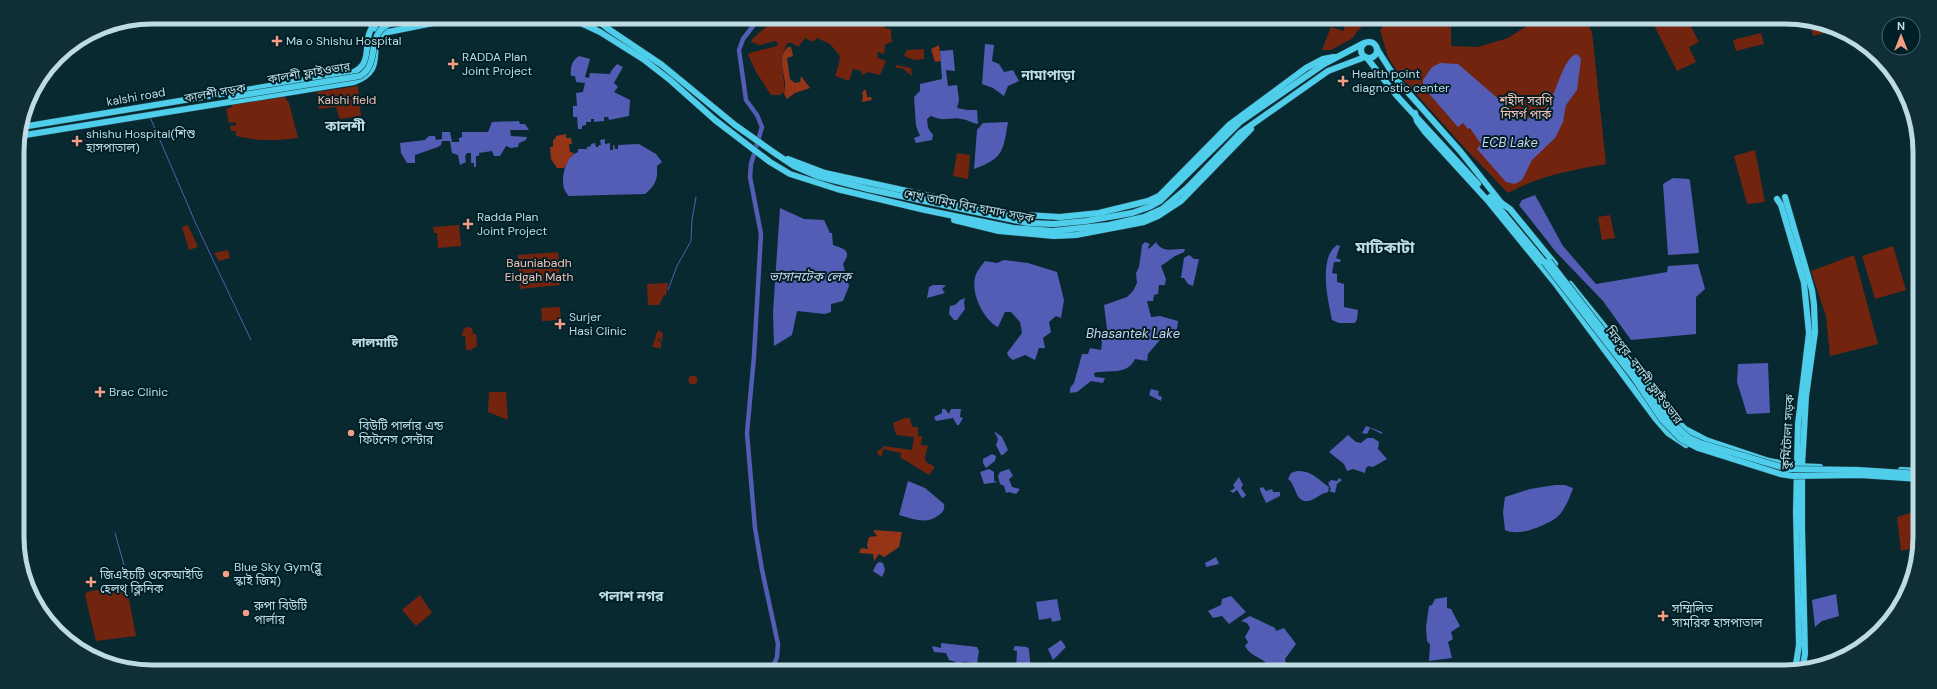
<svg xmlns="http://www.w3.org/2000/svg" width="1937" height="689" font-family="'DM Sans','Noto Sans Bengali',sans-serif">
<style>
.green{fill:#72240f}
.forest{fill:#963418}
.water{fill:#535db5}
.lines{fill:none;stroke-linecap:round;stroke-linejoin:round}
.stream{stroke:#535db5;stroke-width:1}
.canal{stroke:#535db5;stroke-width:4.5}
.major-casing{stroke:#26454d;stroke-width:7}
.major{stroke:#4fceeb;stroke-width:6}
.major-bridge-casing{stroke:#26454d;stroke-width:7;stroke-linecap:butt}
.major-bridge{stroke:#4fceeb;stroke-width:6}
.poi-dot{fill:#f49e87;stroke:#001f27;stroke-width:1.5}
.labels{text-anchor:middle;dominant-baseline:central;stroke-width:4;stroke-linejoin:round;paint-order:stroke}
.poi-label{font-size:12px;fill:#bedbe3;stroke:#001f27;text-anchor:start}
.street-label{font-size:12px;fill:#bedbe3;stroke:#001f27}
.park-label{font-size:12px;fill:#f8c1b2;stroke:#001f27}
.water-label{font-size:13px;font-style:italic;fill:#ced4ec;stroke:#001f27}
.neighbourhood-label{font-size:13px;font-weight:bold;fill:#bedbe3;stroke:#001f27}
.quarter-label{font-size:14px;font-weight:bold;fill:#bedbe3;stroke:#001f27}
.district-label{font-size:16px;font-weight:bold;fill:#bedbe3;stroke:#001f27}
.rim{fill:none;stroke:#bedbe3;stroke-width:5}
</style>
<rect width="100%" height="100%" fill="#092931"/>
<g class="green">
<path d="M772 17H853L862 22 868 18V23L878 25 883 24 885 28 891 29V38L893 41 885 45 884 54 877 52 878 58 886 61 880 75 868 72 862 75V71L853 69 849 81 835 76 839 64 840 56 830 44 817 38 813 42 805 38 798 47 792 43H787L781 59 785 91 780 95H771L756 72 748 55 749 53 777 46 778 44 775 41 757 46 758 44 751 42 753 38 766 27Z"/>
<path d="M1340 17H1373C1367 22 1356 31 1353 38L1331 50H1322L1331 27 1344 31 1345 21 1338 19Z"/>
<path d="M1390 17H1395L1400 20 1405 17H1449L1451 19V46L1478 47 1508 38 1541 17H1584L1592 32 1606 164C1572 170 1539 176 1508 193L1462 145 1400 76 1388 57 1380 30Z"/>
<path d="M1601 17H1621L1605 25Z"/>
<path d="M1650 17H1686L1699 42 1689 47 1696 62 1677 71Z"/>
<path d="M1809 21 1828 24 1836 30 1813 36Z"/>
<path d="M1761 33 1764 44 1736 51 1733 40Z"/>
<path d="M924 49V59L914 60 904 56 907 50Z"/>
<path d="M897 65 911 68 912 76 902 68H895Z"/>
<path d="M358 86 361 116 340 119 336 107 319 109 317 92Z"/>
<path d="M284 96 289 103 298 138C276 141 257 141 236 136V131H231L230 126 236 125V122L229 123 226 109 232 107V104Z"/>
<path d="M1755 150 1765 202 1747 204 1734 156Z"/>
<path d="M957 153 970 155 968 179 953 176Z"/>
<path d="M1610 215 1615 238 1602 240 1598 217Z"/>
<path d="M188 225 198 247 189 250 182 227Z"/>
<path d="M459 225 461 246 438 248 437 233H434L433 227Z"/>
<path d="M1893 246 1906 290 1875 299 1862 256Z"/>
<path d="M228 250 230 258 219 261 214 253Z"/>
<path d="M558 252 560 285 520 289 518 255Z"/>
<path d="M1854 255 1878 344 1830 356 1826 316 1811 271Z"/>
<path d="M668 283 666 295H664L659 305H648L647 284Z"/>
<path d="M560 307 561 320 542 321 541 308Z"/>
<path d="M467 327 472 328 473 334H476L477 346 471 350H466L465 336H462L463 330Z"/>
<path d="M658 330 663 333 662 342 659 338 658 340 661 342V348L652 347Z"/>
<circle cx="693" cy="380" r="4.5"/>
<path d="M489 392H506L508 420 488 412Z"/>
<path d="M905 418H910L912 427H918V436H922L921 445 928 446 925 457 926 462 935 467 929 475 900 457 901 453 883 449 882 456 878 455 877 451 883 448V446L912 450 914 437 896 435 893 423Z"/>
<path d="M1920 510 1918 547 1901 551 1897 517Z"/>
<path d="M126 584 136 636 96 641 85 595 87 592Z"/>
<path d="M420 595 432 613 416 626 402 610Z"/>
<path d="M1009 664 1010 671 993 672V665Z"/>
</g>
<g class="forest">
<path d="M939 45 941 61 935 62 931 49Z"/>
<path d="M788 47H791L793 56 787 58 790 79 795 83 800 82 801 76 810 88 795 93 787 99 784 94C790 78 773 61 788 47Z"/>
<path d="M864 90H866L867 97H871L872 100 862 102 863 95 862 93Z"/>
<path d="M566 134V138H571L572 144H569L570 152 574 153 564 168H557L551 159 550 147H553V140L555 139 556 136Z"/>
<path d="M873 530 902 532 899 547 884 557 879 554 874 561 873 554 859 553 861 548 868 549 867 545 869 537 877 536Z"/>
</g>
<g class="water">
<path d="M985 44 994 45 992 61 999 64 1004 72 1013 70 1019 81 1008 86 1004 96 993 88 982 84Z"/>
<path d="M953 50 955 71 946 70 948 86 957 85 959 100 957 108 967 110H977L978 124C972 123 968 120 962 119 949 116 946 123 931 116L927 119 928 128 933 135 932 140 916 143 914 138 920 136 916 126 914 97 920 91V84L942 79 940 51Z"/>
<path d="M1576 54 1578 55 1581 59 1577 90 1566 105 1563 122 1555 138 1532 160 1522 180 1515 184 1506 182 1477 149 1481 144 1470 128 1468 129 1463 123 1458 127 1423 87V80L1432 67 1440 63 1458 64 1516 114C1556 135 1554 64 1576 54Z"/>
<path d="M579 56 590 59 585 77 589 78 590 73 610 74 611 71 617 64 623 67 614 83 618 87 614 92 630 100 629 116 609 120 608 117H604V121L594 122V119H591V122H586V125L582 126V129H578L577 117H573V106H577L576 93 583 92 585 83 576 82 575 76H571C570 68 572 60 579 56Z"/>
<path d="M519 121 520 124H525L529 130H510L511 136 527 137 526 140 519 143 518 147 511 148 506 146 500 156H494L492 151 479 153V156H476V167H474V163H471V153H467L465 156 466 162 460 165 461 170 458 155 452 153 450 141H442L441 145 438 147 415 155V163H407L401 153 400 143 425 140 429 136H435L436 140 442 139V132H450L452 142H459V138L462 137V132H488L492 122Z"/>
<path d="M1008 122C1003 151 1004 158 974 169L977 130 983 123Z"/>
<path d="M605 139V144L610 143V150H613V145H614L615 149H618V145L639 144 656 154 662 162 657 166C658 180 655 186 645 194L568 196C568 194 566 193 565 191 560 179 565 157 578 152V149H587V147L591 146V144L595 143 596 147H598L599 145H601L600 140Z"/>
<path d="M1673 178 1689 179 1690 181 1699 253 1668 255 1663 184Z"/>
<path d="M1535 195 1563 246 1596 284 1667 272 1668 266 1698 264 1705 289 1696 297V334L1631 340 1603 301 1556 252 1519 205 1522 200Z"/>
<path d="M780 208 804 219 824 220 830 233H832L833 245C845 249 852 251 843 264L849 286 843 301 831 304V312L825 314 797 311 792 335 774 346 773 312Z"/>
<path d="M1145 242 1150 244 1148 247 1149 249 1156 242C1162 253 1173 249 1185 249L1184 252 1175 256 1161 266 1166 279 1165 285H1159L1158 294 1154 295 1153 301H1147L1151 317 1160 316 1178 321 1176 337 1164 335 1148 354 1147 361 1135 359C1127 376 1109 369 1094 373L1095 377 1105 378 1103 383 1091 381 1077 392 1070 393V388L1074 383 1082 354H1088L1090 348 1101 350 1102 343 1100 333 1107 329 1104 305 1127 297 1133 291 1137 283 1136 273 1139 267 1142 245Z"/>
<path d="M1337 245 1340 246 1336 258 1341 260 1340 262H1334L1332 273 1337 274V282L1344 284V307L1358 310 1357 319 1355 323H1339L1332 320C1328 301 1318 258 1337 245Z"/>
<path d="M1189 255 1194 259H1199L1193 286 1188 284 1184 278H1181L1184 258Z"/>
<path d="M1004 260 1028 263 1057 272 1064 300 1061 318 1056 316 1049 322 1051 332 1043 338 1045 348H1039L1035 360 1025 355 1013 360 1009 357 1007 353 1022 333 1020 322 1011 312H1005L998 327C984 320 971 294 975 278 976 272 981 266 985 261L997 263Z"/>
<path d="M933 285H946L942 289 945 293 927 298 929 287Z"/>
<path d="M965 298 964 303 965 309 957 320H954L949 314 950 306 955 305 960 300Z"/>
<path d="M1768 363 1770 413 1747 414 1737 382 1738 364Z"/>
<path d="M1151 389 1159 391 1158 395 1162 397 1161 401 1149 395Z"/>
<path d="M942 409H945L949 414 951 409H961L960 417 963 418 959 425H957L953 418 936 421 934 417 942 413Z"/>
<path d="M1366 426 1382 432V434L1370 428 1367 434 1362 433Z"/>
<path d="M994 431 1002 437 1008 450 1003 455H1001L996 445 998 439Z"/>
<path d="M1348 435 1356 442 1361 443 1367 438H1373L1379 442 1378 449 1387 459 1373 467 1368 466 1366 468 1365 473 1353 469 1347 471 1344 464 1329 452Z"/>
<path d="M992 454 996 456 995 461 986 468 983 463V459Z"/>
<path d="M989 469 994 472V481L998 482 984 484 980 472Z"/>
<path d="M1009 469 1013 476 1009 479 1012 487 1020 489 1016 494 1009 492 1006 493 1004 486 1000 484 998 476 1000 472Z"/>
<path d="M1297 471C1311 470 1319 480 1329 487L1328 492C1319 494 1315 500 1308 501 1295 503 1296 484 1288 479L1291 473Z"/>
<path d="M1239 477 1243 485 1241 488 1246 495 1243 498H1242L1237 490 1233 493 1230 491 1235 488 1233 485Z"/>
<path d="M1339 478 1342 480 1337 484 1335 493 1329 491 1331 489 1328 483 1331 480 1337 481Z"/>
<path d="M908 481 925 488 944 504C945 509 943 512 939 515 927 525 913 519 899 515Z"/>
<path d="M1555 485H1565L1573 488C1570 497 1564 512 1556 518 1544 526 1519 537 1505 530L1503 512 1505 497 1530 489Z"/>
<path d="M1263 487 1266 491 1272 489 1273 492H1280V496L1266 503 1260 490V488Z"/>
<path d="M1216 557 1219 564 1206 567 1205 563Z"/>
<path d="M880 562 883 563 885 570 882 577 873 571 877 563Z"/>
<path d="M1836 594 1839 616 1822 621 1815 627 1812 600Z"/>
<path d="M1231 596 1246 612 1229 624 1222 616 1213 618 1208 611 1221 605 1222 599Z"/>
<path d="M1447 597V608L1451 609 1460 626 1451 632 1453 639 1448 642 1452 658 1429 661 1430 644 1427 641 1426 627 1429 606 1432 605 1435 599Z"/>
<path d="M1057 599 1061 620 1052 622 1051 618 1039 620 1036 602Z"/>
<path d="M1250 616 1275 628 1276 631 1284 628 1296 644 1285 659 1287 667 1280 672H1269L1271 669C1265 657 1251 658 1245 646L1248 642 1245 637 1250 628 1247 623 1241 621Z"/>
<path d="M1061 640 1066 647 1053 660 1048 649Z"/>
<path d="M941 643 977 647 979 651 977 664C969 662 964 660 957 664L956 662 949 660 946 653 934 652 932 646 941 648Z"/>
<path d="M1015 646 1027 647 1029 649 1031 672H1016L1017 651 1013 650Z"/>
</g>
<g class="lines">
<g class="stream">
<path d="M150 117 196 224 251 340"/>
<path d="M668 290 677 266 691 241 692 220 696 197"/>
<path d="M115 533 124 565"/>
</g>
<path class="canal" d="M760 17 743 39 739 50 746 100 757 115 762 127 751 164 750 177 761 234 754 356 747 433 755 528 762 570 778 644 777 657 771 672"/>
<g class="major-casing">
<g id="major">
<path d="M364 17 374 28 383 33 463 17"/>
<path d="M396 17H411"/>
<path d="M568 17 600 32 643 59 670 80 715 120 770 162 790 174 837 189 925 210 1013 228 1053 231 1109 225 1144 217 1162 209 1187 188 1240 133 1328 71 1365 57"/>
<path d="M579 17 594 28"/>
<path d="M594 17 607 28 662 65 735 125 776 154 794 166 817 176 868 189 1028 223 1054 224 1086 221 1132 213 1149 207 1160 201 1240 122 1324 64 1364 43"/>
<circle cx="1369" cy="50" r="8"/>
<path d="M1377 49 1396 79 1460 151 1503 205"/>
<path d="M1367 58 1397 96 1478 184"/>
<path d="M1415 113 1417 121 1425 132 1489 202 1555 283 1655 418 1668 433 1686 445"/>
<path d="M22 127 354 72C379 59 354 32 385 17"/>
<path d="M19 136 354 82C388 69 366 49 383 33"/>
<path d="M788 159 825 173 998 211 1025 215 1060 217 1099 213 1148 201 1159 196 1229 125 1306 68 1323 59 1334 57"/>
<path d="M1490 197 1544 262"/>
<path d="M1785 197 1812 290 1814 305 1815 332 1806 396 1802 466V528L1805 654 1802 670"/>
<path d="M1777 199 1781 205 1804 283 1809 333 1798 424 1796 512 1799 645 1795 671"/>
<path d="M1500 202 1510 209 1555 264"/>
<path d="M954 220 999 231 1054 236 1076 235 1144 222 1158 216 1181 201 1251 129"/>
<path d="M1570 284 1640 371 1667 410 1685 429 1706 440 1769 461 1796 466 1820 467"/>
<path d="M1901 470 1920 471"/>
</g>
</g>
<use href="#major" class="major"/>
<g class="major-bridge-casing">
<g id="major-bridge">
<path d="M382 17 395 22"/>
<path d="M231 97 360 76C381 64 365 35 389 24 396 22 404 23 411 22 418 20 425 19 433 17"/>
<path d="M1549 261 1649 390 1670 421 1689 438 1703 444 1788 469 1858 470 1920 474"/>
<path d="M1544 262 1634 378 1663 421 1681 439 1698 448 1780 474 1793 476 1860 475 1920 479"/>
</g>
</g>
<use href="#major-bridge" class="major-bridge"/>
</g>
<g class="poi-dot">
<path d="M275 35h4v4h4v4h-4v4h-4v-4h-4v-4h4z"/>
<path d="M451 58h4v4h4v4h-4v4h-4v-4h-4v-4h4z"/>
<path d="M1341 75h4v4h4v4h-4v4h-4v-4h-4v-4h4z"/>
<path d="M75 135h4v4h4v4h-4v4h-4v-4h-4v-4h4z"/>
<path d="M466 218h4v4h4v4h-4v4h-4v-4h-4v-4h4z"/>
<path d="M558 318h4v4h4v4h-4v4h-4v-4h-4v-4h4z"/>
<path d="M98 386h4v4h4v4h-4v4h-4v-4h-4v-4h4z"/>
<circle cx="351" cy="433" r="4"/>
<circle cx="226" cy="574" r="4"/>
<path d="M89 576h4v4h4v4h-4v4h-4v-4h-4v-4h4z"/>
<circle cx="246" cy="613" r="4"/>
<path d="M1661 610h4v4h4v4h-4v4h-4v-4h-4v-4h4z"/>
</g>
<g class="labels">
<g class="poi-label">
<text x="286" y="41">Ma o Shishu Hospital</text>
<text x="462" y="57">RADDA Plan<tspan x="462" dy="14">Joint Project</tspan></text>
<text x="1352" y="74">Health point<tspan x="1352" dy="14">diagnostic center</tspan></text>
<text x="86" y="134">shishu Hospital(শিশু<tspan x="86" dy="14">হাসপাতাল)</tspan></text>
<text x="477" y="217">Radda Plan<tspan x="477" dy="14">Joint Project</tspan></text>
<text x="569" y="317">Surjer<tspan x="569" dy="14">Hasi Clinic</tspan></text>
<text x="109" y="392">Brac Clinic</text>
<text x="359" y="426">বিউটি পার্লার এন্ড<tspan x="359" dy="14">ফিটনেস সেন্টার</tspan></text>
<text x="234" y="567">Blue Sky Gym(ব্লু<tspan x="234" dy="14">স্কাই জিম)</tspan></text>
<text x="100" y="575">জিএইচটি ওকেআইডি<tspan x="100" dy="14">হেলথ্ ক্লিনিক</tspan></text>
<text x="254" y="606">রুপা বিউটি<tspan x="254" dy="14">পার্লার</tspan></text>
<text x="1672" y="609">সম্মিলিত<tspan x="1672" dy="14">সামরিক হাসপাতাল</tspan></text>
</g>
<g class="street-label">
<text transform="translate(309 73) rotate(-9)">কালশী ফ্লাইওভার</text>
<text transform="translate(215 93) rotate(-10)">কালশী সড়ক</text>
<text transform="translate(136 97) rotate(-10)">kalshi road</text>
<text transform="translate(969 206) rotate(11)">শেখ তামিম বিন হামাদ সড়ক</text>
<text transform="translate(1644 375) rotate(53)">মিরপুর-বনানী ফ্লাইওভার</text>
<text transform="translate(1788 432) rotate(-87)">কুর্মিটোলা সড়ক</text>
</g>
<g class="park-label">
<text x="347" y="100">Kalshi field</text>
<text x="1526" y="101">শহীদ সরণি<tspan x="1526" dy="14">নিসর্গ পার্ক</tspan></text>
<text x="539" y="263">Bauniabadh<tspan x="539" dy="14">Eidgah Math</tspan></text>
</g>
<g class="water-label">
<text x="1510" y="142">ECB Lake</text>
<text x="810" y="276">ভাসানটেক লেক</text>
<text x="1133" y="333">Bhasantek Lake</text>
</g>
<g class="neighbourhood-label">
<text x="375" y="342">লালমাটি</text>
</g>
<g class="quarter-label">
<text x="1048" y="75">নামাপাড়া</text>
<text x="345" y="126">কালশী</text>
<text x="631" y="596">পলাশ নগর</text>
</g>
<g class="district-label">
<text x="1385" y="247">মাটিকাটা</text>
</g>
</g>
<path d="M0 0H1937V689H0ZM152 24H1785A128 128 0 0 1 1913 152V537A128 128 0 0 1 1785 665H152A128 128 0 0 1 24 537V152A128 128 0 0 1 152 24Z" fill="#0f2e36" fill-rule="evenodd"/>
<path class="rim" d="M152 24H1785A128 128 0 0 1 1913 152V537A128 128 0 0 1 1785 665H152A128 128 0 0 1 24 537V152A128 128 0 0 1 152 24Z"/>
<g transform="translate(1901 36)"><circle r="19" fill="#001f27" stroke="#4c6a72"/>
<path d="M0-3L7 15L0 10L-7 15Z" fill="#f49e87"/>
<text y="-6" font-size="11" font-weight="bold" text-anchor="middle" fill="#bedbe3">N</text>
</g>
</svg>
